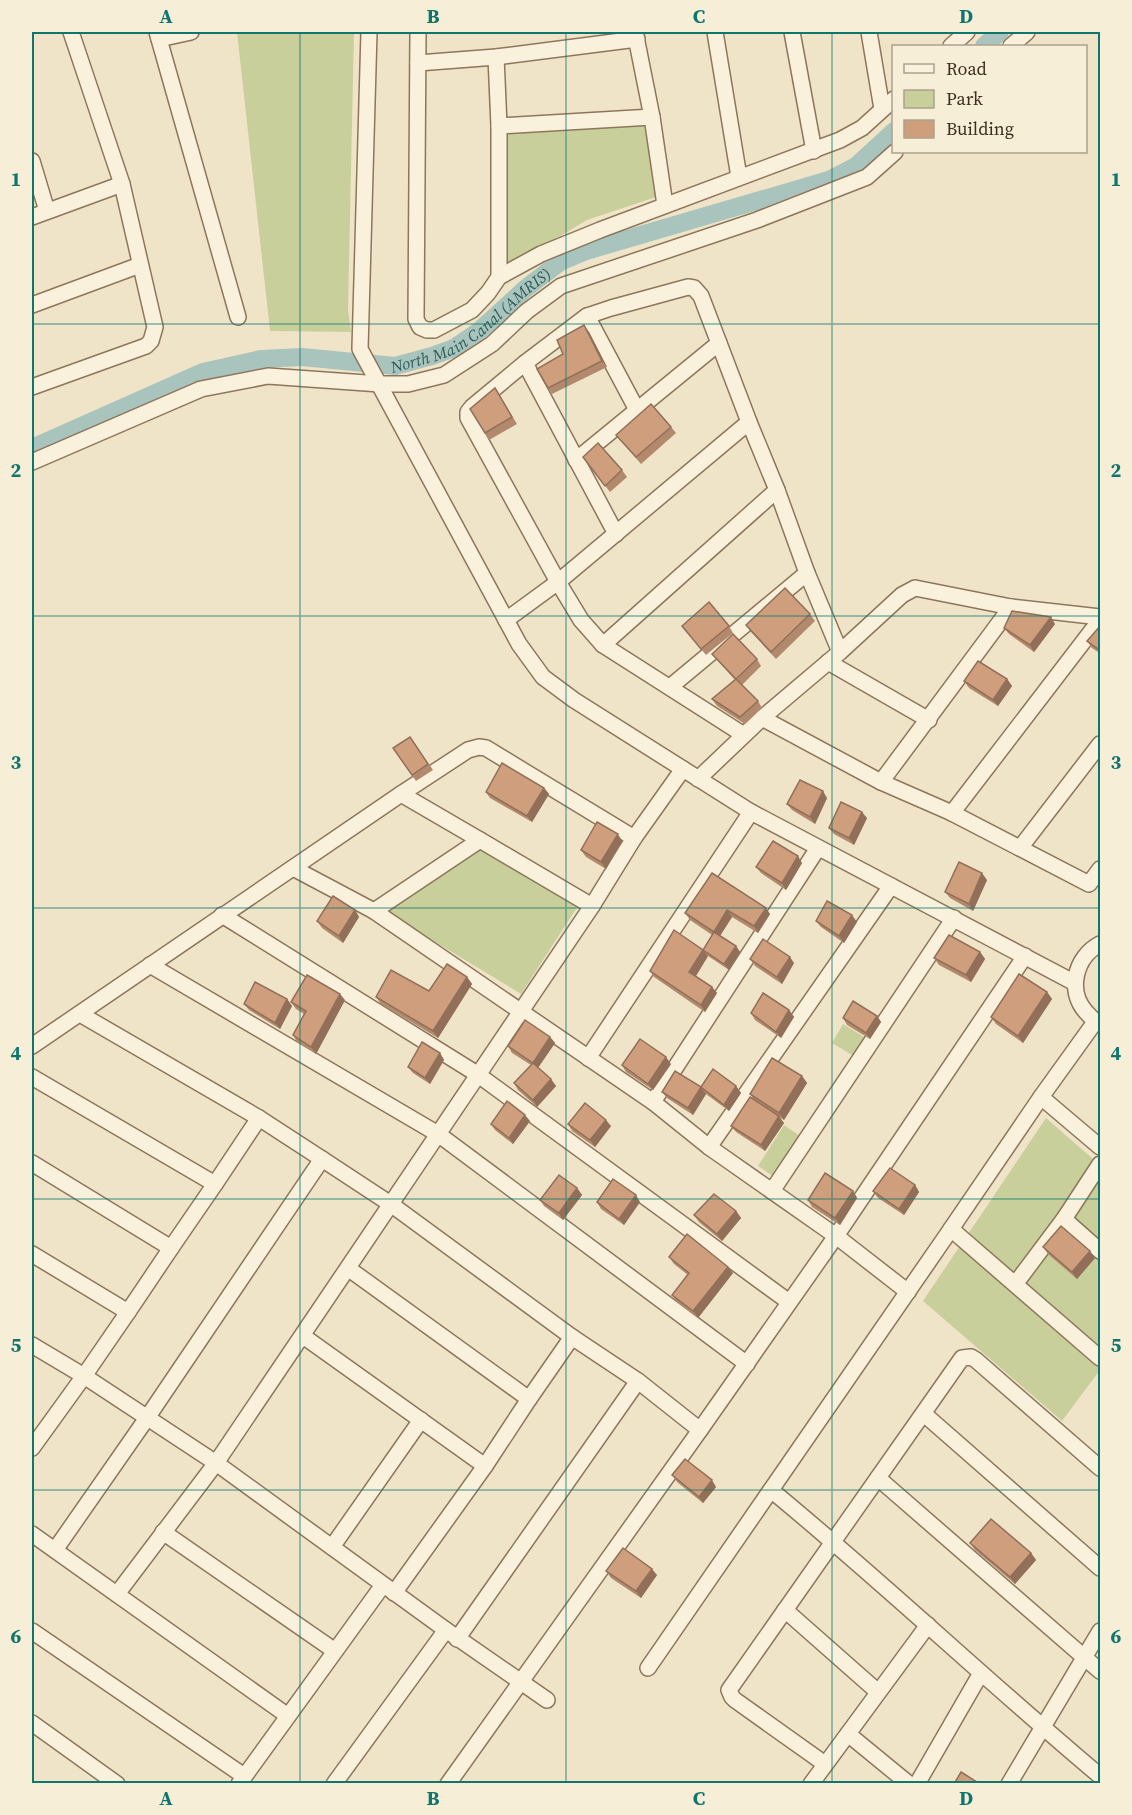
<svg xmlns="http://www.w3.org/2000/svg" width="1132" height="1815" font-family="'Source Serif 4',serif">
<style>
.green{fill:#c9cf9b}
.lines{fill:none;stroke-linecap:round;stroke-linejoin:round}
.canal{stroke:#a9c4bc;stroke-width:18}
.street-casing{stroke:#8d765c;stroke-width:18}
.street{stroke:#faf1dc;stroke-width:15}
.wall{fill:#b2896c}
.shaded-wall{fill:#916f58}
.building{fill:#cf9f7d;stroke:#916f58;stroke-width:1.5}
.grid{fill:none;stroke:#0f766e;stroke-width:1.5;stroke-opacity:0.55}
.labels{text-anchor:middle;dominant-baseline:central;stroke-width:5;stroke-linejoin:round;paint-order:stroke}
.water-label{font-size:16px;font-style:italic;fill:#2f5d5a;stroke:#f7eed8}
.neatline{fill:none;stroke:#0f766e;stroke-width:2}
.grid-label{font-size:20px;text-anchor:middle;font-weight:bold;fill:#0f766e}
</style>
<rect width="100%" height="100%" fill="#f0e4c8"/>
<g class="green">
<path d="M237 32H354L348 310 351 332 270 331Z"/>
<path d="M644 126 659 196 587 220 507 268 504 134Z"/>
<path d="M482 848 578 906 521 994 386 912Z"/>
<path d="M843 1024 869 1040 857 1058 832 1043Z"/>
<path d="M1046 1118 1100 1165V1370L1062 1421 923 1301Z"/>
<path d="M784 1125 803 1138 776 1178 758 1166Z"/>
</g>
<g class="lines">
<g class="canal">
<path d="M984 46 1000 32"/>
<path id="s1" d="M32 448 203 372 261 359 302 357 395 366 432 356 454 348 479 331 525 289 560 262 586 251 829 180 856 166 894 131"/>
</g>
<g class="street-casing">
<g id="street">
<path d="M157 32 238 317"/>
<path d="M369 32 360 349 519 644 543 677 574 700 751 812 1075 983"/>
<path d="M418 32 416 319 420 327 427 330H434L472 310 488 293 499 277 541 254 600 230 840 140 862 128 894 99"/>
<path d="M635 32 652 117 665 205"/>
<path d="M715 32 739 177"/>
<path d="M792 32 814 151"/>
<path d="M869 32 882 109"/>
<path d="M159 39 191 32"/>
<path d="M951 46 967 32"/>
<path d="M1011 46 1027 32"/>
<path d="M496 57 499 126V277"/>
<path d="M418 63 496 57 637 39"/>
<path d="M499 126 652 117"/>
<path d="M32 161 47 211"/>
<path d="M32 217 122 184"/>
<path d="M32 305 140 265"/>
<path d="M587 316 637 410"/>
<path d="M525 363 616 534"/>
<path d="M32 387 146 346 151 341 155 327 122 184 71 32"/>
<path d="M576 460 719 343"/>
<path d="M32 462 201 389 268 376 380 384H408L444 375 492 344 527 311 561 286 757 220 867 177 895 152"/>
<path d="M506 620 558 582 749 422"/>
<path d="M603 645 777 490"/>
<path d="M828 662 929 720"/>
<path d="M670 687 807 573"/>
<path d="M762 718 881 782 952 813 1089 884 1100 869"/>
<path d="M744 735 603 645 581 620 558 582 468 418V412L472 407 525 363 587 316 611 308 688 287 694 288 701 296 749 422 777 490 807 573 840 652"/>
<path d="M698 779 762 718 840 652 902 595 915 588 1011 607 1100 617"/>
<path d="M881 782 1011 607"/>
<path d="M401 794 468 750 479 747 486 748 634 838"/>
<path d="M952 813 1100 620"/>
<path d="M480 840 592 906"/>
<path d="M1020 848 1100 744"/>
<path d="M293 868 374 911 653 1102 709 1147 836 1236 908 1292"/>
<path d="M222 915 477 1074 789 1302"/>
<path d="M1100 944C1075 957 1067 991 1086 1012 1091 1017 1094 1022 1100 1024"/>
<path d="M150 965 438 1134 747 1364"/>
<path d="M80 1014 259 1118 215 1184"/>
<path d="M1095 1022 1041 1097 951 1229 1100 1358"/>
<path d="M32 1046 401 794 480 840 374 911"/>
<path d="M588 1058 751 812"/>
<path d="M32 1077 215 1184 171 1248"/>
<path d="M1041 1097 1100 1147"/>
<path d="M653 1102 818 848"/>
<path d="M709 1147 891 886"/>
<path d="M322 1159 392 1205 572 1337 638 1381 700 1430 836 1236 1025 956"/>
<path d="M32 1163 171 1248 128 1312"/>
<path d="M772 1191 954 918"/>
<path d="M1064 1219 1100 1251"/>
<path d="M32 1254 128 1312 84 1376 32 1448"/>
<path d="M1016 1283 1064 1219 1100 1164"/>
<path d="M303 1336 485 1466 529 1399 349 1269"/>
<path d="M32 1345 84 1376 216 1463 446 1630 547 1700"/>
<path d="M529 1399 572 1337"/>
<path d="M924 1414 1100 1568"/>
<path d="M878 1478 1100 1671"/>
<path d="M771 1490C883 1582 989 1683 1100 1776"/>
<path d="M163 1532 335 1651"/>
<path d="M32 1534 288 1716"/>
<path d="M332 1547 421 1420"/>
<path d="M55 1550 147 1418 322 1159 259 1118"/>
<path d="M394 1593 485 1466"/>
<path d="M117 1594 216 1463 592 906 634 838 683 769"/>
<path d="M785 1610 878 1692"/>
<path d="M32 1631 244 1776"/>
<path d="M457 1639 638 1381"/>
<path d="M648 1668 951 1229"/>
<path d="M32 1723 117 1784"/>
<path d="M848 1734 909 1784"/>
<path d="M825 1764 735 1700 732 1697 729 1690 962 1358 971 1357 976 1360 1100 1468"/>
<path d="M239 1784 383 1585"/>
<path d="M334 1784 446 1630"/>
<path d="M448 1784 700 1430"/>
<path d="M811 1784 928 1625"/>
<path d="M917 1784 981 1673"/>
<path d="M1009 1784 1100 1631"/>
</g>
</g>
<use href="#street" class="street"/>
</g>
<g class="wall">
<path d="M589 332 607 367 552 394 548 388 563 354Z"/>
<path d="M495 388 517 424 489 440 485 433Z"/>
<path d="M671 427 676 433 641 464 616 435Z"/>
<path d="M583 457 622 470 627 477 610 492Z"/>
<path d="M810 614 815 621 776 659 751 632 746 625Z"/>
<path d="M1055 624 1034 652 1009 634 1004 628Z"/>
<path d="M1101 625V654L1092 648 1087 641Z"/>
<path d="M682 626H729L733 633 706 655Z"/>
<path d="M712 654 757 659 761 666 742 685 758 701 762 708 745 724 717 706 712 699 735 680 717 660Z"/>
<path d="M1007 679 1012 686 998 706 969 688 964 681Z"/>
<path d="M410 737 433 770 416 781 393 748Z"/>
<path d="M544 788 549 794 532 822 490 798 486 792Z"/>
<path d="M827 798 815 824 792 810 787 804Z"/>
<path d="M867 818 854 845 834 834 829 828Z"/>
<path d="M622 841 606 869 586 857 581 850Z"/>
<path d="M802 863 786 890 761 873 756 867Z"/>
<path d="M712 873 770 914 758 933 732 917 720 936 736 946 740 952 729 970 708 956 703 950 712 935 690 920 685 913Z"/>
<path d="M987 880 973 911 950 898 945 892Z"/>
<path d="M355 910 359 917 343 943 322 928 317 921Z"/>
<path d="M816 921 857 922 844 943 821 927Z"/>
<path d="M980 952 985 959 971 982 939 965 934 958Z"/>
<path d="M708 956 696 976 712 987 717 993 705 1012 654 977 650 971Z"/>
<path d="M750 959 794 963 782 984 755 966Z"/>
<path d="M467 977 472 984 438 1038 381 1004 376 997 429 991Z"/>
<path d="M1047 992 1052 999 1023 1043 996 1024 991 1017Z"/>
<path d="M287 999 292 1006 280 1029 249 1010 244 1004Z"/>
<path d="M345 1000 316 1054 297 1042 293 1035 304 1014 296 1009 291 1002Z"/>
<path d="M789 1010 794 1017 781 1038 755 1020 751 1013Z"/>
<path d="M877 1016 881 1022 870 1039 847 1025 843 1018Z"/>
<path d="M550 1037 555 1043 538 1068 556 1086 537 1107 518 1090 514 1083 531 1065 512 1053 508 1046Z"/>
<path d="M440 1053 444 1060 430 1084 413 1073 408 1067Z"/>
<path d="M671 1064 653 1090 626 1072 622 1065Z"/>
<path d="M802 1076 807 1083 784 1120 756 1102 784 1123 765 1151 736 1132 731 1126 755 1101 750 1094Z"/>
<path d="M736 1086 741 1093 729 1111 706 1094 693 1115 667 1098 662 1092 701 1087Z"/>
<path d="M530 1121 513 1144 495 1130 491 1124Z"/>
<path d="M568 1124 611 1126 595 1147 572 1131Z"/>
<path d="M915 1185 919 1192 904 1215 878 1198 873 1191Z"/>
<path d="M577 1188 582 1195 563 1220 544 1206 540 1200Z"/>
<path d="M853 1191 857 1198 840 1225 812 1207 808 1200Z"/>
<path d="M597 1202H640L624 1225 601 1209Z"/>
<path d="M736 1211 741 1218 722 1241 699 1222 694 1215Z"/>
<path d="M1043 1247 1095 1258 1077 1279 1048 1254Z"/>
<path d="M669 1257 733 1273 698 1318 677 1302 672 1295 688 1275 674 1264Z"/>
<path d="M672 1475 716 1487 703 1503 677 1482Z"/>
<path d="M970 1543 1031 1553 1036 1560 1015 1584 975 1550Z"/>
<path d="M606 1571 657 1575 641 1598 611 1578Z"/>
</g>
<g class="shaded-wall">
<path d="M584 325 589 332 607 367 602 361Z"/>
<path d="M1051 617 1055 624 1034 652 1030 645Z"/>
<path d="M1007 679 1012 686 998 706 993 700Z"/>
<path d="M544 788 549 794 532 822 527 816Z"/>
<path d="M823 791 827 798 815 824 810 817Z"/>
<path d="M862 812 867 818 854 845 849 838Z"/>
<path d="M618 834 622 841 606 869 601 862Z"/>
<path d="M798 856 802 863 786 890 782 883Z"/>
<path d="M982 873 987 880 973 911 969 904Z"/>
<path d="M766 908 770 914 758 933 754 926Z"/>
<path d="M355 910 359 917 343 943 339 936Z"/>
<path d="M727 910 732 917 718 939 714 932Z"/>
<path d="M852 915 857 922 844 943 839 936Z"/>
<path d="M736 946 740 952 729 970 724 964Z"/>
<path d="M703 950 708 956 694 979 689 972Z"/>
<path d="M980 952 985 959 971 982 966 975Z"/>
<path d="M790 957 794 963 782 984 777 977Z"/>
<path d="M467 977 472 984 438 1038 433 1031Z"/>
<path d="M712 987 717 993 705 1012 701 1005Z"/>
<path d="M1047 992 1052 999 1023 1043 1018 1036Z"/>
<path d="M340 994 345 1000 316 1054 311 1047Z"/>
<path d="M287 999 292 1006 280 1029 275 1023Z"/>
<path d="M789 1010 794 1017 781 1038 776 1032Z"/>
<path d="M877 1016 881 1022 870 1039 866 1033Z"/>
<path d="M550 1037 555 1043 537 1069 533 1063Z"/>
<path d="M440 1053 444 1060 430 1084 425 1078Z"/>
<path d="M666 1057 671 1064 653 1090 648 1084Z"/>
<path d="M802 1076 807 1083 784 1120 779 1113Z"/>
<path d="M551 1079 556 1086 537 1107 533 1100Z"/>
<path d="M736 1086 741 1093 729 1111 724 1105Z"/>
<path d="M701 1087 706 1094 693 1115 688 1108Z"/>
<path d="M525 1115 530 1121 513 1144 509 1138Z"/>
<path d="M779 1116 784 1123 765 1151 761 1145Z"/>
<path d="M606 1120 611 1126 595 1147 590 1140Z"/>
<path d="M915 1185 919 1192 904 1215 899 1209Z"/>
<path d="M577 1188 582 1195 563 1220 559 1213Z"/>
<path d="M853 1191 857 1198 840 1225 835 1218Z"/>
<path d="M636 1195 640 1202 624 1225 619 1219Z"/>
<path d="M736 1211 741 1218 722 1241 717 1234Z"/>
<path d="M1090 1251 1095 1258 1077 1279 1072 1272Z"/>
<path d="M728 1267 733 1273 698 1318 693 1311Z"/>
<path d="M712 1480 716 1487 703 1503 699 1497Z"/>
<path d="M1031 1553 1036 1560 1015 1584 1010 1577Z"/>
<path d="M652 1569 657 1575 641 1598 636 1591Z"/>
</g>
<g class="building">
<path d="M584 325 602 361 548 388 537 369 563 354 557 340Z"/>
<path d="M495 388 512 417 485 433 470 409Z"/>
<path d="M651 404 671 427 636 457 616 435Z"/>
<path d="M598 443 622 470 605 486 583 457Z"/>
<path d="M785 588 810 614 771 652 746 625Z"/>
<path d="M709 602 729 626 701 649 682 626Z"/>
<path d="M1012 611 1051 617 1030 645 1004 628Z"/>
<path d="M1101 625V651L1087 641Z"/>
<path d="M733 634 757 659 736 679 712 654Z"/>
<path d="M978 661 1007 679 993 700 964 681Z"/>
<path d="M736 679 758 701 740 717 712 699Z"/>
<path d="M410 737 428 764 412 775 393 748Z"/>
<path d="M502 763 544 788 527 816 486 792Z"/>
<path d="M800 780 823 791 810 817 787 804Z"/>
<path d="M841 802 862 812 849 838 829 828Z"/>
<path d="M597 822 618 834 601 862 581 850Z"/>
<path d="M773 841 798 856 782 883 756 867Z"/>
<path d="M959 862 982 873 969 904 945 892Z"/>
<path d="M712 873 766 908 754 926 727 910 714 932 685 913Z"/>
<path d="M333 896 355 910 339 936 317 921Z"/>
<path d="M827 901 852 915 839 936 816 921Z"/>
<path d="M674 930 703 950 689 972 712 987 701 1005 650 971Z"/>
<path d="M714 932 736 946 724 964 703 950Z"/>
<path d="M949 935 980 952 966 975 934 958Z"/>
<path d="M763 939 790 957 777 977 750 959Z"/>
<path d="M447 964 467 977 433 1031 376 997 391 970 429 991Z"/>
<path d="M1019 974 1047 992 1018 1036 991 1017Z"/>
<path d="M307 975 340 994 311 1047 293 1035 306 1011 291 1002Z"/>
<path d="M255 982 287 999 275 1023 244 1004Z"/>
<path d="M763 993 789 1010 776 1032 751 1013Z"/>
<path d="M853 1001 877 1016 866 1033 843 1018Z"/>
<path d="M525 1020 550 1037 533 1063 508 1046Z"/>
<path d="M640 1039 666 1057 648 1084 622 1065Z"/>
<path d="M422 1042 440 1053 425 1078 408 1067Z"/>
<path d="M772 1058 802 1076 779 1113 750 1094Z"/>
<path d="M533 1063 551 1079 533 1100 514 1083Z"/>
<path d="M713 1069 736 1086 724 1105 701 1087 688 1108 662 1092 675 1071 701 1087Z"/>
<path d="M750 1097 779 1116 761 1145 731 1126Z"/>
<path d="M507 1101 525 1115 509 1138 491 1124Z"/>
<path d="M585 1103 606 1120 590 1140 568 1124Z"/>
<path d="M890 1168 915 1185 899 1209 873 1191Z"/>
<path d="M825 1173 853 1191 835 1218 808 1200Z"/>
<path d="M559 1175 577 1188 559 1213 540 1200Z"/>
<path d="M613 1179 636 1195 619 1219 597 1202Z"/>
<path d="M714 1194 736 1211 717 1234 694 1215Z"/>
<path d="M1061 1226 1090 1251 1072 1272 1043 1247Z"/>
<path d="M687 1234 728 1267 693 1311 672 1295 689 1273 669 1257Z"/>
<path d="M685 1459 712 1480 699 1497 672 1475Z"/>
<path d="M991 1519 1031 1553 1010 1577 970 1543Z"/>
<path d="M623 1548 652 1569 636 1591 606 1571Z"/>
<path d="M961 1772 980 1784H954Z"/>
</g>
<path class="grid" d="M300 32V1784M566 32V1784M832 32V1784M32 324H1100M32 616H1100M32 908H1100M32 1199H1100M32 1490H1100"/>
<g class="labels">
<g class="water-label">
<text stroke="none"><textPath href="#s1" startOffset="471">North Main Canal (AMRIS)</textPath></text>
</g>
</g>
<rect width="1132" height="1815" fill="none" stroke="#f7eed8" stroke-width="66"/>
<rect x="892" y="45" width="195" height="108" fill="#f7eed8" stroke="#ada18e" stroke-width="1.5"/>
<rect x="904" y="64" width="30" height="9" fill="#faf1dc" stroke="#ada18e" stroke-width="1.5"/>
<text x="946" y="75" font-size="18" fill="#3d2e20">Road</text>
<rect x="904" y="90" width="30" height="18" fill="#c9cf9b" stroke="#ada18e" stroke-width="1.5"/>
<text x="946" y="105" font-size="18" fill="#3d2e20">Park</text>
<rect x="904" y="120" width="30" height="18" fill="#cf9f7d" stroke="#ada18e" stroke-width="1.5"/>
<text x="946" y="135" font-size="18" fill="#3d2e20">Building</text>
<rect x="33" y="33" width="1066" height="1749" class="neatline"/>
<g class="grid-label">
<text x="166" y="23">A</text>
<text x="433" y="23">B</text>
<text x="699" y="23">C</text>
<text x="966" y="23">D</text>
<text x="16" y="186">1</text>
<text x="1116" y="186">1</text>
<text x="16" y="477">2</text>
<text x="1116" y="477">2</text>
<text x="16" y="769">3</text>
<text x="1116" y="769">3</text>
<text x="16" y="1060">4</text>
<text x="1116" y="1060">4</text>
<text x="16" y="1352">5</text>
<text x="1116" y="1352">5</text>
<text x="16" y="1643">6</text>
<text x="1116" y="1643">6</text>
<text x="166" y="1805">A</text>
<text x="433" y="1805">B</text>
<text x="699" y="1805">C</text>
<text x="966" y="1805">D</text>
</g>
</svg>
